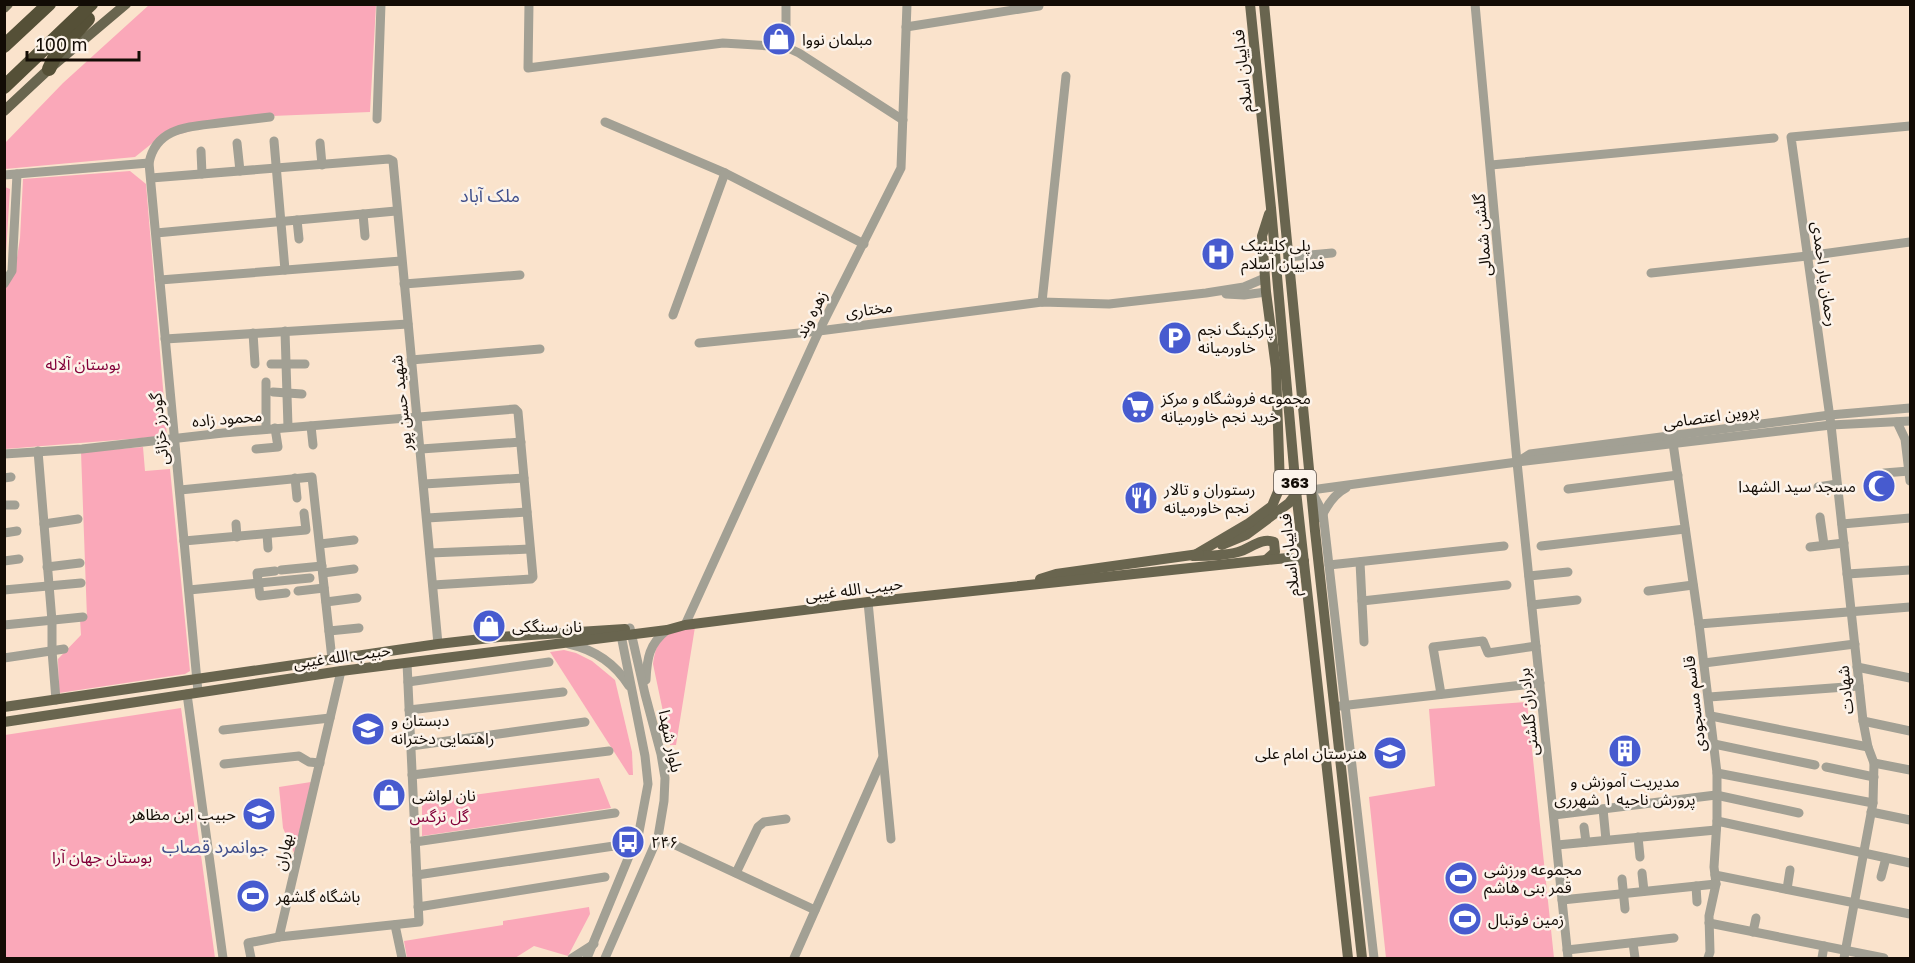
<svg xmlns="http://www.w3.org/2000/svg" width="1915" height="963" font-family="'Golos Text','Noto Sans Arabic',sans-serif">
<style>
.green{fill:#faa8b9}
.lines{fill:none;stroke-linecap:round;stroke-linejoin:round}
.minor{stroke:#a2a094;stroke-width:9}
.major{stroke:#69654f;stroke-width:10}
.highway{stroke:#555037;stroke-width:14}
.labels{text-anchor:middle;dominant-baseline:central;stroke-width:5;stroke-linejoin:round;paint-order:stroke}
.shield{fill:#fcf3ea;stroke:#59514a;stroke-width:1.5}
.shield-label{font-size:15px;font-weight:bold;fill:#130c05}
.poi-label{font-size:16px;fill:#130c05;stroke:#fcf3ea;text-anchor:start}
.street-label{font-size:16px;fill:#130c05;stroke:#fcf3ea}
.park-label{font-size:16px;fill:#830039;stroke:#fcf3ea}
.neighbourhood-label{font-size:18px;fill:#404f8b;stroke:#fcf3ea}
</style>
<rect width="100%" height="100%" fill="#fae3cc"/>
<g class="green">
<path d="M149 5H376L370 112 272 116 230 120 155 141 135 157 5 169V143L63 83Z"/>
<path d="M130 171 146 184 167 436 5 449 4 291 15 271 20 238 23 179Z"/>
<path d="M5 187 10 189 5 269 4 187Z"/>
<path d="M143 447 145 471 170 469 190 671 185 674 59 693 58 659 81 635 80 619 87 618 81 452Z"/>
<path d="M695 627 676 745H670L653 664C657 634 667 633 695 627Z"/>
<path d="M564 650 576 653 592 661 615 680 632 752 633 775H629L550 652Z"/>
<path d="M1527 702 1554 958H1386L1369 797 1435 786 1429 709Z"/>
<path d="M181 708 215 958H5V735Z"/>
<path d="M599 778 611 808 422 836V802Z"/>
<path d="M311 782 295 855 283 828 279 787Z"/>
<path d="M589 907 590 914 568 956 534 946 515 958H407L404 941 503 925V921Z"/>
</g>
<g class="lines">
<g class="minor">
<path d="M529 4 528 68 723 43 786 47 799 53 903 120"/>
<path d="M1475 4 1517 462 1568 958"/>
<path d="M906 27 1039 6"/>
<path d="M786 47V4"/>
<path d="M377 119 381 4"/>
<path d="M605 122 725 173 864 244"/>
<path d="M274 141 285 270"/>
<path d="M237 143 240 171"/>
<path d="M320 143 322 165"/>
<path d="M201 151 202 174"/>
<path d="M1491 165 1774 138"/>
<path d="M4 175 149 163"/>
<path d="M151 178 389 159 393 161 438 644"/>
<path d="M363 214 365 236"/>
<path d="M297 220 299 239"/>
<path d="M156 233 396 211"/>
<path d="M1288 257 1332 253"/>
<path d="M1651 273 1807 256 1910 242"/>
<path d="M160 280 401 261"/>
<path d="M4 284 12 271 17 174"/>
<path d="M404 284 520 275"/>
<path d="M1226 294 1244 295 1266 292"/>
<path d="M1042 302 1066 76"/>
<path d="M673 315 725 173"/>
<path d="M285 331 288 427"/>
<path d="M253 333 255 364"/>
<path d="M165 339 408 324"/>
<path d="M699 343 819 331 1042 302 1109 304 1206 293 1244 287 1265 278"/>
<path d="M411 360 540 349"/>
<path d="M271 364H305"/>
<path d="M266 382V429"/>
<path d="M273 392 302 394"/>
<path d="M1897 422 1905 439 1910 481"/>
<path d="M311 426 313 445"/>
<path d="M1672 436 1699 624 1717 773V821L1714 867 1716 884 1709 916 1710 952 1708 958"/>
<path d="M256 449 278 447 275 428"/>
<path d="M421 449 521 442"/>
<path d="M38 451 52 621V651L56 700"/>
<path d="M4 454 82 449 223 433 515 409 518 412 533 577 531 579 433 585"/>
<path d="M1519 461 1530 454 1830 415 1910 408"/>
<path d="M1884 473 1909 471"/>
<path d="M4 478 11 477"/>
<path d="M295 478 297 498"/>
<path d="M424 484 524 478"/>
<path d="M1818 487 1837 484"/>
<path d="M1568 489 1678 475"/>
<path d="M180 490 312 477 332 659"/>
<path d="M4 505H15"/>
<path d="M1820 517 1824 545"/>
<path d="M427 518 527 512"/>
<path d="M1321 518C1327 505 1334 494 1346 488"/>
<path d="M44 524 78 519"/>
<path d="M236 524 237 537"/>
<path d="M1842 524 1910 518"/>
<path d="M4 533 17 531"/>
<path d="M267 534 268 548"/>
<path d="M184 541 306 530 304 513"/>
<path d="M320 544 354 540"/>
<path d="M1541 546 1685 529"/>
<path d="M1810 547 1844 543"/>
<path d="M430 553 530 549"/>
<path d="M4 561 19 559"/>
<path d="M1360 562 1364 642"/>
<path d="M1329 565 1504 546"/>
<path d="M47 567 80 563"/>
<path d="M281 570 322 566"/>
<path d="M275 571 257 573 260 596 286 593"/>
<path d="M323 573 354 569"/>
<path d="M1847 574 1910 570"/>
<path d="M1529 576 1568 572"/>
<path d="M4 590 81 583"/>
<path d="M189 590 310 578"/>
<path d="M298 591 324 588"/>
<path d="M1648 591 1693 585"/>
<path d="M1362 601 1507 585"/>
<path d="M326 602 357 598"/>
<path d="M868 602 891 839"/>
<path d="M1532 605 1577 600"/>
<path d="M1699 624 1910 607"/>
<path d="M4 625 83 617"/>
<path d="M685 625 819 331 901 168 907 4"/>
<path d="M329 631 359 628"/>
<path d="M569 644C595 650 615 663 629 686"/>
<path d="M4 658 64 649"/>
<path d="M1704 663 1855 644"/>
<path d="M1857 667 1910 678"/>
<path d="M341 671 279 937 419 922 407 663"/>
<path d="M646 680C647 658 649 644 667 630"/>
<path d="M408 682 549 662"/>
<path d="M198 692 149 163C156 127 189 127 219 123 236 121 253 119 270 117"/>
<path d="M187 694 223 958"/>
<path d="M1441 694 1433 647 1483 641 1488 653 1536 646"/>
<path d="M1709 697 1859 686"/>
<path d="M1340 706 1540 683"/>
<path d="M409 710 563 692"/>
<path d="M1711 716 1868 747"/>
<path d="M1863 721 1910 731"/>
<path d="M223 730 330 718"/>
<path d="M1714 744 1815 765"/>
<path d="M411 746 585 722"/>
<path d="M1874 763 1910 770"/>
<path d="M224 764 299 756 309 762 320 763"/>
<path d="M1826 767 1874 777"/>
<path d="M1717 773 1873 803"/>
<path d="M412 775 609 751"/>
<path d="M1603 809 1606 840"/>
<path d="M1871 812 1910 820"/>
<path d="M1554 815 1716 795 1799 813"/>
<path d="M1717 821 1910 863"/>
<path d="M1584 827 1586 842"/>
<path d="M658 837 815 910"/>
<path d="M1638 837 1640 857"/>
<path d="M415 842 615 813"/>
<path d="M1557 845 1716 830"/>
<path d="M736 873 758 827 764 822 786 819"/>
<path d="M1642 873 1644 891"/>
<path d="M417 875 614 846"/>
<path d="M1715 875 1910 914"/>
<path d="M1881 877 1886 858"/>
<path d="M1622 879 1625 909"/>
<path d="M1696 886 1697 902"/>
<path d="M1787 889 1790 870"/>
<path d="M1562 900 1716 884"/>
<path d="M418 907 605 877"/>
<path d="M1709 923 1884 958"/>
<path d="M395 925 402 958"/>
<path d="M1753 932 1756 918"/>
<path d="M1633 943 1635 958"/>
<path d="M1567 950 1674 938"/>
<path d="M251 958 248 943 279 937"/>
<path d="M572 958 594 944"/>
<path d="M587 958 639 832 648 784 645 756 620 630"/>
<path d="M605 958 658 837 664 801 665 778 661 754 645 694 630 628"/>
<path d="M794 958 882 759"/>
<path d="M1374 958 1323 513 1311 490 1517 462 1831 425 1910 421"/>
<path d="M1822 958 1824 946"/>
<path d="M1844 958 1873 803 1874 763 1868 747 1863 721 1831 425 1791 137 1910 126"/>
</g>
<g class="major">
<path d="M1250 4 1271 208 1296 491 1348 958"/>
<path d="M1264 4 1315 531 1362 958"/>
<path d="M4 8 8 4"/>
<path d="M4 111 49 69 126 4"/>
<path d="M1222 545 1246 535 1289 503 1298 491"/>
<path d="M1193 556 1249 523 1272 506 1280 487 1276 368 1266 292 1262 236 1269 214"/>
<path d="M1194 556C1208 556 1223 556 1238 552 1250 549 1261 537 1274 542L1275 552 1266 560"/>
<path d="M1040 579 1056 574 1199 554"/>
<path d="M4 707 438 644 499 637 625 629"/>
<path d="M4 722 341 671 667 630 685 625 868 602 1266 560 1288 558 1304 561"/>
</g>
<g class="highway">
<path d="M4 46 49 4"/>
<path d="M49 69 56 54 88 19"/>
<path d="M4 87 91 4"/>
</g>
</g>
<defs>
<g id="shop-disc" transform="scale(1.725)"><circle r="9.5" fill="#475bcf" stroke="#fcf3ea"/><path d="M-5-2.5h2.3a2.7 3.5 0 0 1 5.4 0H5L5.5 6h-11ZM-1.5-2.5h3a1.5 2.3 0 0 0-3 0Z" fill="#fff"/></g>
<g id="hospital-disc" transform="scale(1.725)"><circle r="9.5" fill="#475bcf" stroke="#fcf3ea"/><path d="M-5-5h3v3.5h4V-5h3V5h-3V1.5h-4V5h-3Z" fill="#fff"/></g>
<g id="parking-disc" transform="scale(1.725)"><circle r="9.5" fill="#475bcf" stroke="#fcf3ea"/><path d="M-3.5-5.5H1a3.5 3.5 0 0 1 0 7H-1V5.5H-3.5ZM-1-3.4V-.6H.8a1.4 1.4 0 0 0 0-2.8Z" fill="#fff"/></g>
<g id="supermarket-disc" transform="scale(1.725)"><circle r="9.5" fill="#475bcf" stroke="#fcf3ea"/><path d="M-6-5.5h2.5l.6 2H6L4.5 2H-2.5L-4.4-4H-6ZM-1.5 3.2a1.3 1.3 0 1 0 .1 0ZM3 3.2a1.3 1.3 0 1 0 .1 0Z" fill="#fff"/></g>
<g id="mosque-disc" transform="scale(1.725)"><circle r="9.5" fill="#475bcf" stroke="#fcf3ea"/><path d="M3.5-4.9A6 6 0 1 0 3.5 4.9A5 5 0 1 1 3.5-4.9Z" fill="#fff"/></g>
<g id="restaurant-disc" transform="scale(1.725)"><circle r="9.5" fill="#475bcf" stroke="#fcf3ea"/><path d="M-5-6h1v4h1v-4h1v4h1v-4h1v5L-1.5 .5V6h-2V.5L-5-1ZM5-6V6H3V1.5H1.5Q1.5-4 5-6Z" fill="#fff"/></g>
<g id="school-disc" transform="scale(1.725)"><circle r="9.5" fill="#475bcf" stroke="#fcf3ea"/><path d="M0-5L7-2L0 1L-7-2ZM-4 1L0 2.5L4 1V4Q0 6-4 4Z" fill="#fff"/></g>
<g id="building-disc" transform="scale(1.725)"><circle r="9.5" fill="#475bcf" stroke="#fcf3ea"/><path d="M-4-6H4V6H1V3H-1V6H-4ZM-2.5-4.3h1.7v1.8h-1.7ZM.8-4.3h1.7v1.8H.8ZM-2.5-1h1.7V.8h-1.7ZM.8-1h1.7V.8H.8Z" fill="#fff"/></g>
<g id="bus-disc" transform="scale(1.725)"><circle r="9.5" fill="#475bcf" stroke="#fcf3ea"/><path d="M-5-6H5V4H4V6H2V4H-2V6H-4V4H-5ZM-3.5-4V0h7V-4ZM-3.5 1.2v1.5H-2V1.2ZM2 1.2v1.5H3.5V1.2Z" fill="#fff"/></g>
<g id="stadium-disc" transform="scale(1.725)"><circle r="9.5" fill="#475bcf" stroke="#fcf3ea"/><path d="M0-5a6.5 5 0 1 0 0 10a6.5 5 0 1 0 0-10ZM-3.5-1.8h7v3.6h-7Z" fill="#fff"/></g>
</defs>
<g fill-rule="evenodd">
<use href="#shop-disc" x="779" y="39"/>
<use href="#hospital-disc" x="1218" y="254"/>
<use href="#parking-disc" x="1175" y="338"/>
<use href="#supermarket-disc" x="1138" y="407"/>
<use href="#mosque-disc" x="1879" y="486"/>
<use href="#restaurant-disc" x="1141" y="498"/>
<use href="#shop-disc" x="489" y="626"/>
<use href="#school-disc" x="368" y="729"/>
<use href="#building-disc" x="1625" y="751"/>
<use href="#school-disc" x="1390" y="753"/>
<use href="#shop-disc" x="389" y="795"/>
<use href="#school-disc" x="259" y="814"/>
<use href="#bus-disc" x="628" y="842"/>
<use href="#stadium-disc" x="1461" y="878"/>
<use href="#stadium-disc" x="253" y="896"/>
<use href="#stadium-disc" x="1465" y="919"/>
</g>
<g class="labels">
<rect class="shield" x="1274" y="470" width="42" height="24" rx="4.5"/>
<g class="shield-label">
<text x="1295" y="482">363</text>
</g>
<g class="poi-label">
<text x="802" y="39">مبلمان نووا</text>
<text x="1241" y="245">پلی کلینیک<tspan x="1241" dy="18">فداییان اسلام</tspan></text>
<text x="1198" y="329">پارکینگ نجم<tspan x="1198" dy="18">خاورمیانه</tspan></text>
<text x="1161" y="398">مجموعه فروشگاه و مرکز<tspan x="1161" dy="18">خرید نجم خاورمیانه</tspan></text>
<text x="1856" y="486" text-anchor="end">مسجد سید الشهدا</text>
<text x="1164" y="489">رستوران و تالار<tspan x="1164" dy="18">نجم خاورمیانه</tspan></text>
<text x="512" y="626">نان سنگکی</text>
<text x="391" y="720">دبستان و<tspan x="391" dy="18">راهنمایی دخترانه</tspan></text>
<text x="1367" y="753" text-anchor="end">هنرستان امام علی</text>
<text x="1625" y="781" text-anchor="middle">مدیریت آموزش و<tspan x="1625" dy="18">پرورش ناحیه ۱ شهرری</tspan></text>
<text x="412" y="795">نان لواشی</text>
<text x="236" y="814" text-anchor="end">حبیب ابن مظاهر</text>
<text x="651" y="842">۲۴۶</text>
<text x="1484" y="869">مجموعه ورزشی<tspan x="1484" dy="18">قمر بنی هاشم</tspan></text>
<text x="276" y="896">باشگاه گلشهر</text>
<text x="1488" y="919">زمین فوتبال</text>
</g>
<g class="street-label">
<text transform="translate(1242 71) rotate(-96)">فداییان اسلام</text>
<text transform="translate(1482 235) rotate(-95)">گلشن شمالی</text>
<text transform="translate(1825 274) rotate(82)">رحمان یار احمدی</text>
<text transform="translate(869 309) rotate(-7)">مختاری</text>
<text transform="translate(811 314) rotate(-63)">زهره وند</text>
<text transform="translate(401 403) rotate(-96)">شهید حسن پور</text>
<text transform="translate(1711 416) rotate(-8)">پروین اعتصامی</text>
<text transform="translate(227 418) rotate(-5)">محمود زاده</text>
<text transform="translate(159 429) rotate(-96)">گودرز خزائی</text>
<text transform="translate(1289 555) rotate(-96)">فداییان اسلام</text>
<text transform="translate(854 589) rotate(-7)">حبیب الله غیبی</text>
<text transform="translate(342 656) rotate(-8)">حبیب الله غیبی</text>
<text transform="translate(1845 690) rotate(-96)">شهادت</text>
<text transform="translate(1694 704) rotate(-97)">قاسم مسجودی</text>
<text transform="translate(1528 712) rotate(-96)">برادران گلشنی</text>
<text transform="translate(671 741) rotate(78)">بلوار شهدا</text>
<text transform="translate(283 852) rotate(-77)">بهاران</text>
</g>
<g class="park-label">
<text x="83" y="364">بوستان آلاله</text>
<text x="439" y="816">گل نرگس</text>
<text x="102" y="857">بوستان جهان آرا</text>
</g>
<g class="neighbourhood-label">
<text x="490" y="195">ملک آباد</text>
<text x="215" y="846">جوانمرد قصاب</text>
</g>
</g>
<rect width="1915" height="963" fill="none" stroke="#130c05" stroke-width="12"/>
<path d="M27 51v9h112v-9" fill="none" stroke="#130c05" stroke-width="3"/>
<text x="36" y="51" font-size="18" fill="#130c05" stroke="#fcf3ea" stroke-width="4.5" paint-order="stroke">100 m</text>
</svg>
